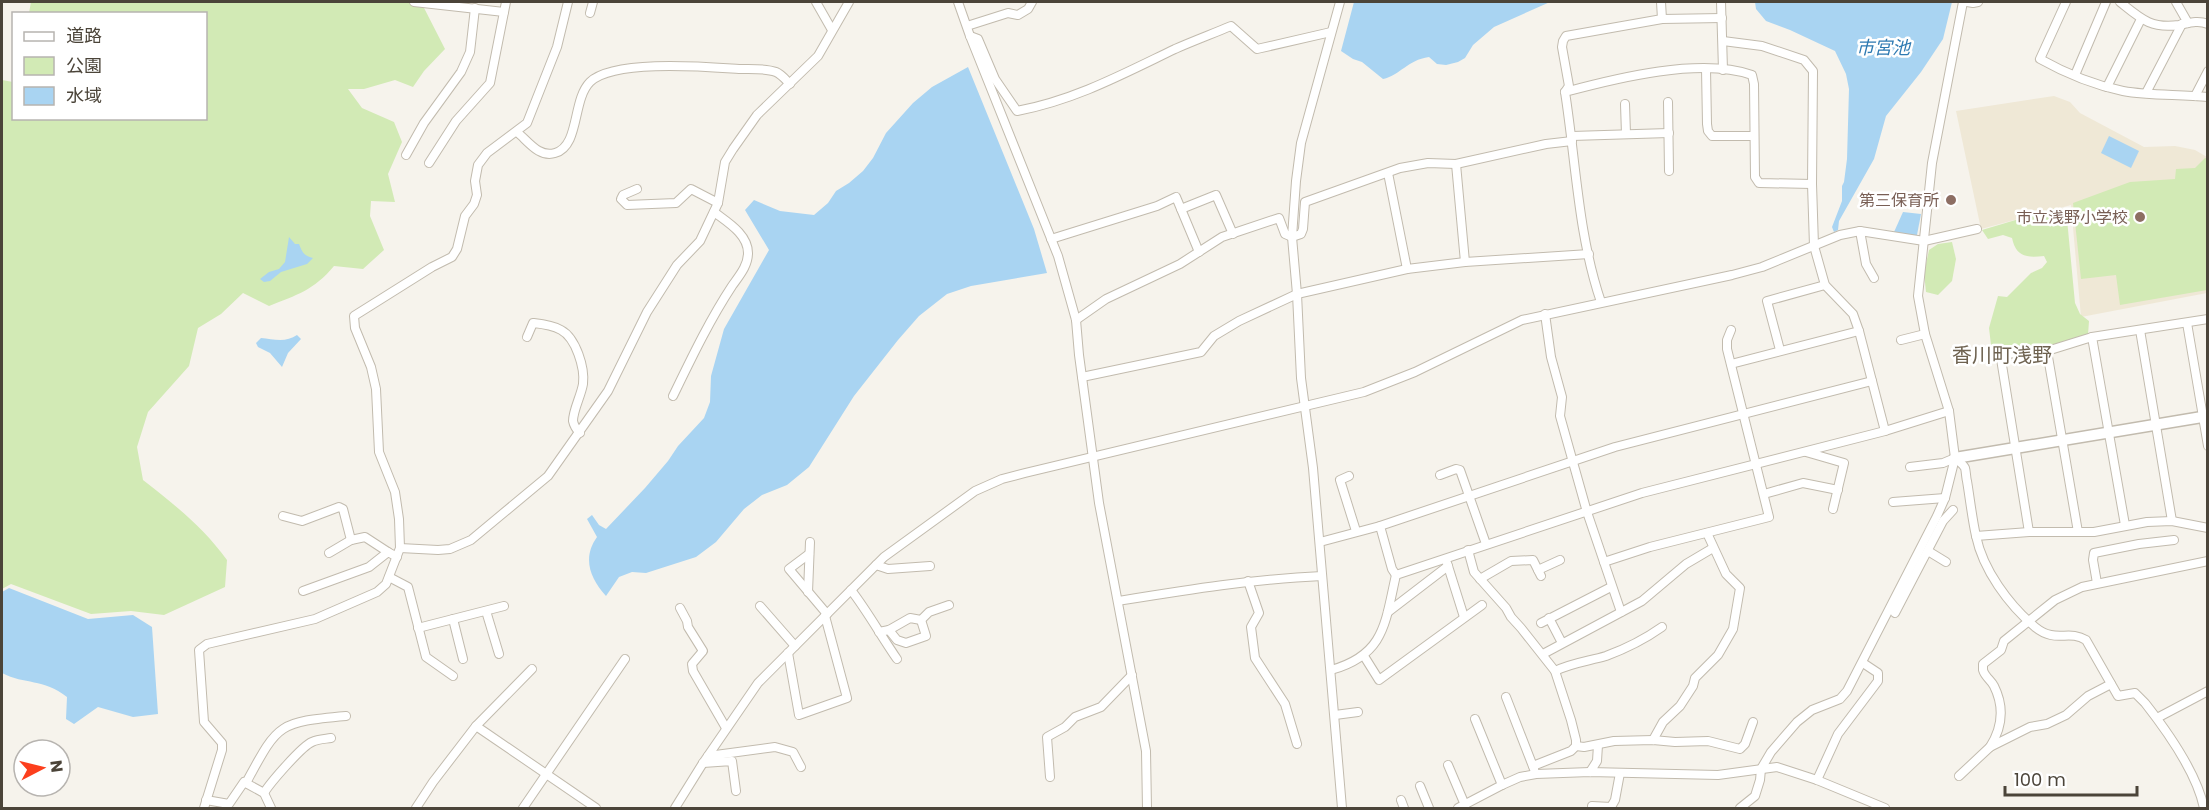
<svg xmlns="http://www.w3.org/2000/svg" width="2209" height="810" font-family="Poppins,'Noto Sans JP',sans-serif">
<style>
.education{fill:#efe8d6}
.green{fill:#d2eab5}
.water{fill:#a9d4f2}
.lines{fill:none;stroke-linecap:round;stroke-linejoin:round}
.minor-casing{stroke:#c2bbae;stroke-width:10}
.tertiary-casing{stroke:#c2bbae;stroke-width:13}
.minor{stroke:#fff;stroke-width:8}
.tertiary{stroke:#fff;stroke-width:10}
.education-dot{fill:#8d6e63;stroke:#fff;stroke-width:2}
.labels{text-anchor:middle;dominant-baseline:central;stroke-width:5;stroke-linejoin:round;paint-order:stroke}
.education-label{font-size:16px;fill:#785e54;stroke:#fff;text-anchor:end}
.water-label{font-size:18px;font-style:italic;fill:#2e7ab2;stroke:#fff}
.quarter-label{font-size:20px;fill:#6e6250;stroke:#fff}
</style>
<rect width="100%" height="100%" fill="#f6f3ec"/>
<path class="education" d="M2054 96 2070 102 2080 113 2144 147 2175 146 2195 150 2207 157V293L2081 317 2071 205 1981 229 1956 111Z"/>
<g class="green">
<path d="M31 2H421L445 49 424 71 413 87 395 80 364 89H348L362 108 394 122 402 142 388 174 395 202 371 201 370 216 384 250 363 269 334 266C314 290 297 295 269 306L243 293 221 314 198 328 189 366 148 412 137 447 143 480C175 505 203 527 227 560L225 587 164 615 131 611 91 614 11 584 2 589V80L13 82 14 118H206V14L29 13Z"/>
<path d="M2205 158 2208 159 2207 290 2120 305 2116 275 2081 279 2073 203 2130 182 2175 179 2176 169 2195 168Z"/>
<path d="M2056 208 2067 219 2075 303 2080 314 2089 321 2088 335C2060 344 2020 357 1991 345L1989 328 1998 296 2007 297 2031 273 2042 268 2047 262 2044 256C2027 258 2016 257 2012 238L2003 235 1988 239 1982 230Z"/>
<path d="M1952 242 1956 259 1952 281 1938 295 1926 292 1924 273 1929 250 1938 244Z"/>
</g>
<g class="water">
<path d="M1354 2H1550L1494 27 1473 45 1465 58 1458 62 1446 65 1437 64 1429 57C1407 60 1401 75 1383 79L1362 62 1353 59 1341 51Z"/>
<path d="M1755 2H1952L1943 39 1921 72 1886 116 1874 159 1839 221 1838 230 1834 232 1832 227 1842 201V186L1844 182 1847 159 1849 89 1846 74 1835 51 1790 30 1766 21 1756 9Z"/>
<path d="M968 67 1034 229 1047 273 971 286 947 294 919 316 898 340 854 396 809 467 787 485 762 495 744 509 716 542 696 557 646 573 632 572 619 577 606 596C590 578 582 558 597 537L587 519 592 515 599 525 606 529 645 488 668 461 678 446 704 418 710 402 711 376 724 329 769 250 745 210 754 200 780 211 814 215 828 203 836 191 849 183 863 171 873 158 886 133 913 103 932 87Z"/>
<path d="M2109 136 2139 151 2131 168 2101 153Z"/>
<path d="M1903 212 1921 214 1917 235 1914 236 1894 232Z"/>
<path d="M289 237 295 244H299C302 252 304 256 313 258L307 264 281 272 270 281 264 282 260 279 269 272 279 269 285 262Z"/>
<path d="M297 335 301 339 288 353 282 367 270 353 258 347 256 343 261 338C273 339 286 343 297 335Z"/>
<path d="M9 588 88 619 133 615 152 627 158 714 133 717 98 707 74 724 66 719 67 697C43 678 25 685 2 673V592Z"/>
</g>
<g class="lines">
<g class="minor-casing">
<g id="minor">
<path d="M414 2 504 12"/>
<path d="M816 2 832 30"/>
<path d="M958 2 970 36 1058 256 1076 320 1079 355 1099 503 1146 751 1147 808"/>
<path d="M1340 2 1301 143 1296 181 1292 237 1297 294 1301 378 1313 468 1342 808"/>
<path d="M1661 2 1662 19"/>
<path d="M1721 2 1723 70"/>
<path d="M1967 2 1973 3 1978 2"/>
<path d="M2066 2 2040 59C2065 73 2094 85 2123 91 2150 96 2180 94 2208 97"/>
<path d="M2120 2C2141 19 2151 29 2179 25 2189 23 2198 20 2208 24"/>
<path d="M2176 2 2188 23"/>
<path d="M590 13 593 2"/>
<path d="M967 26 1008 13 1018 15 1028 9 1032 2"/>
<path d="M970 36 978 39 995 79 1017 111C1075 100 1123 74 1175 49 1193 41 1212 34 1231 26L1257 49 1331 32"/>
<path d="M1723 41 1762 46 1804 60 1813 71 1812 184 1814 246 1825 285 1853 314 1859 331 1885 431"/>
<path d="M1706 69 1707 124 1708 131 1712 136H1754"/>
<path d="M2075 75 2106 2"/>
<path d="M2107 87 2141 19"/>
<path d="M1565 92 1569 86 1562 47 1563 41 1566 36 1662 19 1722 18"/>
<path d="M2146 93 2182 24"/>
<path d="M2195 96 2208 71"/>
<path d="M1668 102 1669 171"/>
<path d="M1625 104 1626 134"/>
<path d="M517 132C528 141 539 158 555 153 580 146 572 100 590 82 614 59 707 67 739 69 750 69 766 68 776 72 781 74 785 79 790 84"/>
<path d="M1572 136 1669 133"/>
<path d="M406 155 424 123 461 72 470 52 475 8"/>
<path d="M429 163 456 121 490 83 506 2"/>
<path d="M1456 164 1465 262"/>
<path d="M1388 173 1407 269"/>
<path d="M637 189 623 195 621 199 627 205 676 203 691 189 718 203"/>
<path d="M1181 209 1216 195 1233 234"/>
<path d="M1860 231 1866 264 1874 278"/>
<path d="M1051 239 1157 206 1176 197 1199 252"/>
<path d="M1601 302C1578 235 1576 162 1565 92 1617 78 1701 57 1752 75L1754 84 1755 177 1759 183 1812 184"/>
<path d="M1545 314 1551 357 1562 397 1560 416 1587 512 1621 612"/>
<path d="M1076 320 1106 299 1180 264 1222 237 1279 218 1285 234 1292 237 1301 234 1303 229 1305 202 1400 168 1428 163 1456 164 1546 144 1572 141"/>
<path d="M2187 323 2208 446"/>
<path d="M2140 330 2172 521"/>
<path d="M527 337 533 323C542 324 552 325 561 330 576 338 585 368 583 384 581 396 573 410 573 421 574 426 576 429 580 433"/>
<path d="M2092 337 2125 525"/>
<path d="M1901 340 1925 334"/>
<path d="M1780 350 1767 301 1825 285"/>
<path d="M2047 351 2078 532"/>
<path d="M1731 364 1859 331"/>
<path d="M1082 377 1201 352 1214 336 1239 321 1297 294 1407 269 1465 262 1589 254"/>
<path d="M673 396C691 359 709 321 732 286 739 276 748 266 748 253 748 234 727 222 714 212"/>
<path d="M1806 452 1844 463 1833 509"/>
<path d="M1910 467 1943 463 1955 458C1958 461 1963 464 1965 468 1966 471 1966 478 1967 481 1970 499 1972 518 1976 536 1983 570 2009 605 2035 627 2056 644 2068 629 2086 640L2118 696 2135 693 2145 703C2167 731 2197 774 2204 808"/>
<path d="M1440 475 1456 469 1460 470 1486 544"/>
<path d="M1349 476 1340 480 1356 531"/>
<path d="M1764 494 1803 483 1838 490"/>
<path d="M1893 502 1945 498"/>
<path d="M283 516 302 521 339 507 343 509 351 540"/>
<path d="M1380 526 1392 569 1396 575"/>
<path d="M2029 532 2001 359 2005 354 2047 351 2092 337 2208 319"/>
<path d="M1976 536 2029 532H2094L2147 522 2172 521 2208 528"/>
<path d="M1320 542 1380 526 1615 447 1872 381"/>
<path d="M400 548 438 550 450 549 471 540 548 476 608 391 647 312 677 265 700 241 718 203 725 162 733 149 757 115 818 56 849 2"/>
<path d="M1468 550 1474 572 1506 608 1511 617 1521 628 1555 671 1571 720 1576 740V746L1571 751 1533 766"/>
<path d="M1928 551 1946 562"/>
<path d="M329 553 351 540 365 537 388 552"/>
<path d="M809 554 789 569 827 614"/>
<path d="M1604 562 1650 547 1769 517 1727 349V340L1731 330"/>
<path d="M1447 563 1464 617"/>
<path d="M876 565 888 569 930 566"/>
<path d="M1538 570 1560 560"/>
<path d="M389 577 408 587 426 657 453 676"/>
<path d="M1480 579 1511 561 1533 560 1541 576"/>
<path d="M1248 581 1259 613 1251 627 1255 658 1285 704 1297 744"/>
<path d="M2097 583 2093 560 2094 553 2139 544 2174 540"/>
<path d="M851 590C868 612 881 636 897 659"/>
<path d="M303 591 369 567 388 552 397 557"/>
<path d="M808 592 810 542"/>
<path d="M1118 601C1186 590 1253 579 1322 576"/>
<path d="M760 606 795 646"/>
<path d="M680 608 687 621 688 627 703 651 692 664 693 671 726 728"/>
<path d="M486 611 499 654"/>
<path d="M1388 612 1448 566"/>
<path d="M1895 613 1943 521 1953 510"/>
<path d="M1549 618 1562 643"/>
<path d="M453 619 463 659"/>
<path d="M1541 623 1611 587"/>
<path d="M418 628 504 606"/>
<path d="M889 630 897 640 906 643 926 636 921 620"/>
<path d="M879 632 889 630 910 618 921 620 929 612 949 605"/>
<path d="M788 653 799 715 847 698 825 616"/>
<path d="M1543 654 1642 601 1686 564 1713 548"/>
<path d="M1364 656 1379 680 1482 605"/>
<path d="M1331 670C1385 655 1385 623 1396 575L1642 493 1885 431 1949 411"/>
<path d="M1555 671C1571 663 1589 661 1606 656 1625 649 1645 639 1662 627"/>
<path d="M1506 697 1534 769"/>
<path d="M1335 715 1358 712"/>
<path d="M2157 718 2208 691"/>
<path d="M1475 719 1502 785"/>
<path d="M476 726 596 808"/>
<path d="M1653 740 1663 722 1680 706 1693 686 1695 678 1718 655 1733 629 1740 588 1726 574 1707 533"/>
<path d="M1576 746 1584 747 1614 741 1653 740 1675 742 1708 741 1740 749 1745 744 1753 722"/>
<path d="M1990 747C2002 728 2005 708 1994 686 1991 680 1985 677 1983 670V664L2001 650 2004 641 2055 600 2082 587 2208 561"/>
<path d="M708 756 775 747 793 752 801 767"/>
<path d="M703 763 732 761 736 791"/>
<path d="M1448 765 1465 805"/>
<path d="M1590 772 1597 761 1598 745"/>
<path d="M1959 776 1990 747 2030 727 2047 724 2066 715 2088 696 2111 684"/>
<path d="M1050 777 1047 737 1065 727 1075 717 1101 707 1132 675"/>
<path d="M1817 780 1838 734 1878 681V673L1863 663"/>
<path d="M246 783C278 724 277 722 346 716"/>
<path d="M1420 786 1429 808"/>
<path d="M264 793C270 783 302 746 312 742 318 739 325 739 331 738"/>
<path d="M206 800 229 804 244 782 264 793 271 808"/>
<path d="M1401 800 1404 808"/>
<path d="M1592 806 1611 807 1615 800 1620 773"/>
<path d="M204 808 222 750V743L204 722 199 650 207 644 315 619 377 592 386 584 400 548 399 519 395 492 379 452 376 389 371 367 355 328 354 316 432 267 452 257 457 249 465 216 474 204 477 195 475 181 478 165 487 153 527 123 557 47 568 2"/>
<path d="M416 808 433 782 476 726 532 669"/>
<path d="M523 808 625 659"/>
<path d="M675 808 703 763 758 683 884 557 975 491 1002 479 1025 473 1364 392 1415 372 1522 320 1732 275 1762 267 1840 235 1860 231 1924 241 1977 229"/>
<path d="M1458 808 1502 785 1520 777 1536 774 1590 772 1718 775 1777 767 1817 780 1885 808"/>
<path d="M1740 808 1755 796 1760 780 1761 769 1771 752 1797 722 1812 710 1840 699 1847 691 1937 516 1945 498 1955 458 1949 411 1925 334 1918 296 1932 163 1963 2"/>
</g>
</g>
<g class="tertiary-casing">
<path id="tertiary" d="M1955 458 2208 416"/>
</g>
<use href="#minor" class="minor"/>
<use href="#tertiary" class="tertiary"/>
</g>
<g class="education-dot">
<circle cx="1951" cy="200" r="6"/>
<circle cx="2140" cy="217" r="6"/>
</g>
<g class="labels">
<g class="education-label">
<text x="1939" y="200">第三保育所</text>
<text x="2128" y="217">市立浅野小学校</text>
</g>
<g class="water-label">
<text x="1883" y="47">市宮池</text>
</g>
<g class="quarter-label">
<text x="2002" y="355">香川町浅野</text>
</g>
</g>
<rect width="2209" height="810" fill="none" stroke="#4b4439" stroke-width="6"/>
<rect x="12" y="12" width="195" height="108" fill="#ffffff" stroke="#b7b4b0" stroke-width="1.5"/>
<rect x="24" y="32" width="30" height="9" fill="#ffffff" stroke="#b7b4b0" stroke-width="1.5"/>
<text x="66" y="42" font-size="18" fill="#4b4439">道路</text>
<rect x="24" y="57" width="30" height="18" fill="#d2eab5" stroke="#b7b4b0" stroke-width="1.5"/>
<text x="66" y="72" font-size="18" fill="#4b4439">公園</text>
<rect x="24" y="87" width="30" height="18" fill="#a9d4f2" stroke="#b7b4b0" stroke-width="1.5"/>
<text x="66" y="102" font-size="18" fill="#4b4439">水域</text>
<g transform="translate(42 768) rotate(83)"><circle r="28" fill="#ffffff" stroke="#b7b4b0" stroke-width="1.5"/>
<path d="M0-4.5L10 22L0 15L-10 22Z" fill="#fc3f1d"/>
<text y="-9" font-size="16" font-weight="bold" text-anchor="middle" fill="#4b4439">N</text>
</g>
<path d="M2005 786v9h132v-9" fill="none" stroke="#4b4439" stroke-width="3"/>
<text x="2014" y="786" font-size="18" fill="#4b4439" stroke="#ffffff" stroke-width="4.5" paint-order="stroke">100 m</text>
</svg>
